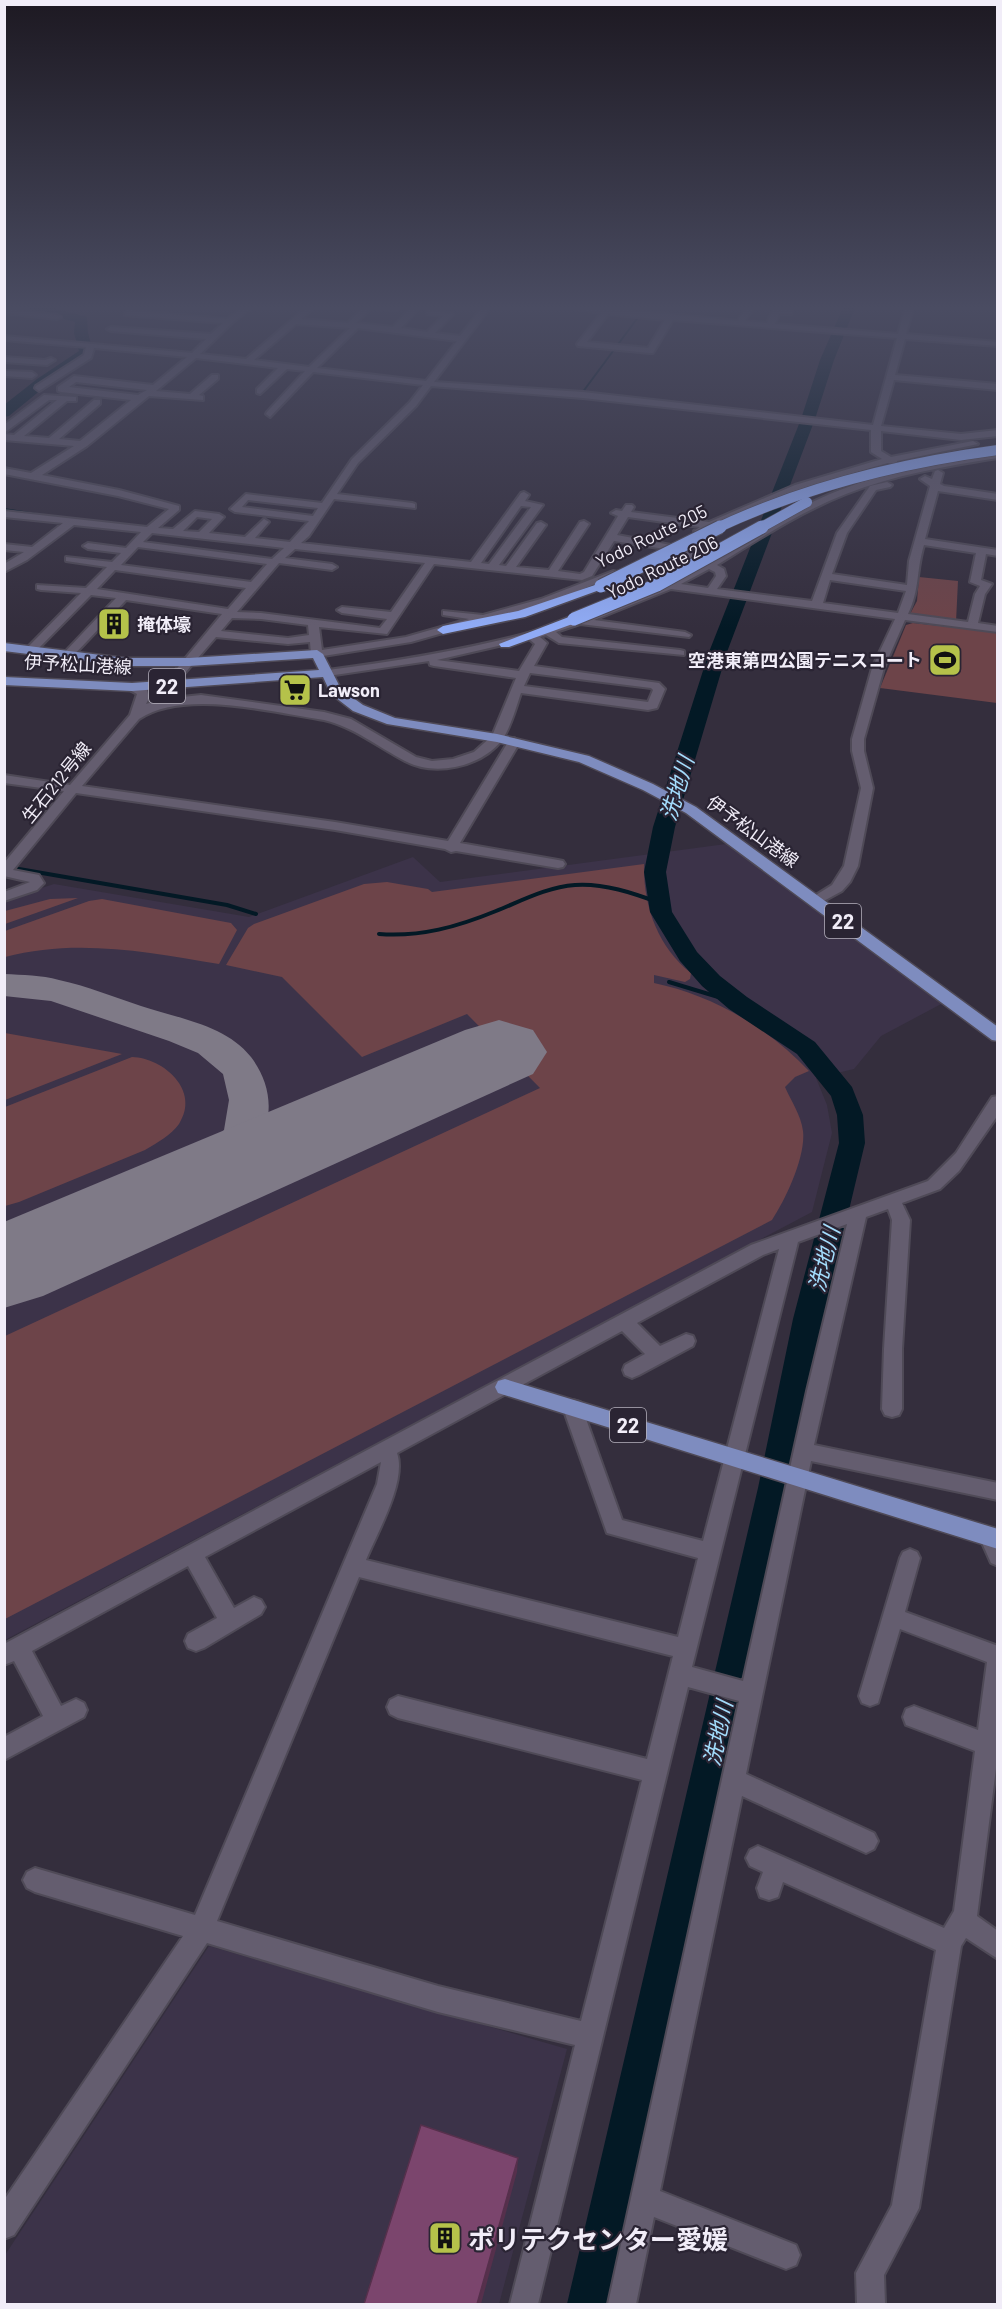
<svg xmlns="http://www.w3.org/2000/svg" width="1002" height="2309" font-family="Barlow,'Noto Sans JP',sans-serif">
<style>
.built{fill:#3c3349}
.green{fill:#6d4449}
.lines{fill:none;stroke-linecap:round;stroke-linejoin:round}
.stream-far1{stroke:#031925;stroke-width:2}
.stream{stroke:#031925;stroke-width:4}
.river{fill:#031925;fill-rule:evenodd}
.taxiway{fill:#7f7a87;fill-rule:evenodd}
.runway{fill:#7f7a87;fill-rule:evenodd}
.minor-casing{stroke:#4f4a57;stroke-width:4}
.major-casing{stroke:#4f4a57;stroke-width:3}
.highway-casing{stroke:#4f4a57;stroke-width:3}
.minor{fill:#645d6f;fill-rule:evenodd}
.major{fill:#7e8cbf;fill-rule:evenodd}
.highway{fill:#90abf5;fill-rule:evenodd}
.highway-bridge-far1-casing{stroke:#4f4a57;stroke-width:11;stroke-linecap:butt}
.highway-bridge-casing{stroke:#4f4a57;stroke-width:15;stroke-linecap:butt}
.highway-bridge-far1{stroke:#90abf5;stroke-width:10}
.highway-bridge{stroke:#90abf5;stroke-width:13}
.shaded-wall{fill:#56304c}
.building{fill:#7b456d;stroke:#56304c;stroke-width:1.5}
.labels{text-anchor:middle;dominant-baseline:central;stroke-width:4.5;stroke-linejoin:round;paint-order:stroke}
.far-street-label{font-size:18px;fill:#f1edf8;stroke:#2a2433}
.far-poi-label{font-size:18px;font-weight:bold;fill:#f1edf8;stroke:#2a2433;text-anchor:start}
.shield{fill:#2a2433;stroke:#b5b1bd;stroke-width:1.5}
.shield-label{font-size:20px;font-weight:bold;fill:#f1edf8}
.water-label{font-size:22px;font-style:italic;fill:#a3dcfc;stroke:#2a2433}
.near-poi-label{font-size:26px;font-weight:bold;fill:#f1edf8;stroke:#2a2433;text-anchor:start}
</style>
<rect width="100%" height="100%" fill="#342e3d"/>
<g class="built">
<path d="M726 844 943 1003 881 1036 854 1069 816 1078 827 1105 832 1133 812 1212 5 1640 4 900 54 884 249 917 413 857 440 882Z"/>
<path d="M209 1946 567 2049 499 2304H5V2255Z"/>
</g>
<g class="green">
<path d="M919 577 958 581 956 622 910 614 917 601Z"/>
<path d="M913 623 997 632V703L880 688 906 625Z"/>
<path d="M644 864C643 906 658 947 691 973L690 979 685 982 654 975V983C712 995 769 1028 809 1071L795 1077 785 1087C791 1101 801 1115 803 1131 806 1156 786 1199 772 1220L5 1619V1336L540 1088 467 1014 362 1057 282 977 226 965 248 928 254 924 364 884 387 882 428 889 432 892Z"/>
<path d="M78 898 5 924V911L50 899Z"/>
<path d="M102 899 231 923 237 930 219 964C148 952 76 938 5 957V931L89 901Z"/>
<path d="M5 1033 122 1054 5 1100Z"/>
<path d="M132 1057C164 1058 201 1091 179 1124 171 1135 157 1143 145 1150L19 1202 5 1206V1107Z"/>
</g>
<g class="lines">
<g class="stream-far1">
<path d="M767 322 773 305"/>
<path d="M584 394 582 393 639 316H643"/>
<path d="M4 509 55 517"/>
</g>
<g class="stream">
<path d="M19 869 227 905 256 914"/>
<path d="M379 934C421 937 457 927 496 911 521 901 547 887 575 885 604 883 633 893 660 903"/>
<path d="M669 982 738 1003"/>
</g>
<g class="river">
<path d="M24 305H43L87 317 88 333 93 351 87 360 47 385 9 416 4 417V405L37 379 79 351 74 333 75 322 26 308Z"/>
<path d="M844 305H856L834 360 815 419 727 652 675 827 666 872 672 912 697 952 720 976 747 997 815 1042 852 1087 863 1115 865 1143 823 1319 790 1488 613 2304H567L758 1488 793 1319 839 1143 837 1115 831 1096 797 1054 729 1009 702 986 680 961 650 912 644 872 653 827 709 652 801 419 820 360Z"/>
</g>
<g class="taxiway">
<path d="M4 974C23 975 41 975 59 980 87 986 114 997 141 1006 177 1018 226 1025 251 1057 264 1074 271 1095 268 1116 262 1150 217 1199 184 1205 178 1206 172 1203 166 1202L160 1191 166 1180 203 1154 224 1130 229 1100 223 1074 198 1053 169 1041 51 1001 4 996Z"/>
<path d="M30 1240 45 1245 52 1256 45 1267 30 1272 4 1274V1242Z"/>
</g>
<path class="runway" d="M499 1020 533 1030 547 1052 533 1074 43 1296 4 1308V1222L465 1030Z"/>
<g class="minor-casing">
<g id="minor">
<path d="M129 305 136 307 133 311 227 319 246 305H255L232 323 200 354 246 359 309 305H317L301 319 348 323 366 305 399 306 400 308 396 310 371 308 356 323 393 327 414 305H422L401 328 427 332 443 316 427 314V310L453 314 435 333 460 336 484 305H492L434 382 583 392 873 425 897 338 673 320 653 353H650L578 346 577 344 601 313 555 305H576L738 321 747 305H755L745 321 767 323 773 309H785L787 305H795L791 314H779L775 324 898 334 906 305H914L906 334 998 342V346L905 339 895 375 998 384V390L894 380 881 426 961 434 998 430V436L961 440 881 431V451L891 457 973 441 978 444 902 460 897 461V465L888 463 870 468 802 489 703 533 694 531 700 527 628 517 617 535 671 545 710 560C752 535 794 508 840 490 890 470 944 461 998 452V458C946 466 894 475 846 494 800 512 759 539 717 565L724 569 726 576 717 589 812 601 837 533 870 486 887 482 892 485 890 487 876 490 847 533 832 574 907 585 909 561 930 486 920 479 925 476 932 479 935 471 938 470 943 473 940 484 944 486 998 494V500L938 491 925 539 998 550V556L986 554 981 580 992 584 985 594 978 623 998 626V632L905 620 884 668 864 739V751L873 788 858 866 850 882 842 891 820 903H810L808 900 832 885 844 866 861 788 852 751V739L872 668 895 619 671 589 594 620 685 632 691 635 689 637 580 624 556 632 562 637 680 650 684 651V655L559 643 546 635 540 637 547 643 534 666 659 683 665 689 657 708 648 710 521 693C516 707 511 727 502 740 481 767 435 777 405 761 378 747 354 727 324 720 272 712 184 689 139 719L82 786 335 822 448 841 508 742 514 738 520 742 460 843 558 860 563 861 565 864 563 867 558 868 456 851 451 852 445 849 335 830 76 793 13 870 39 875 44 883 37 890 4 901V892L30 882 4 876V863L64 791 4 783V775L70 785 130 715 137 694 128 689V685H136L147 690 149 698 146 704 163 699 201 695 324 712 351 719 416 757 432 761 453 759 474 752 492 736 516 678 434 666 430 665 429 661 328 676 322 673 328 670C457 653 588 629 702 564L665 549 614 541 592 576 582 580 434 564 387 634 319 627 322 650 406 637 469 619 443 615V611L483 615 541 599 613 571 622 573 549 603 411 642 317 657 311 654 310 642 288 644 216 637 172 688 168 689 162 686 164 684 222 614 126 600 71 658H63V654L116 598 91 595 34 653H26V649L81 593 41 590 37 589V585L86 588 107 567 66 561V557L112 562 121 553 88 549 83 546 88 543 126 548 141 532 74 525 27 560 4 572V564L24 552 4 550V544L32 547 63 523 4 517V511L147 527 169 509 118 496 4 474V468L31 473 74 446 4 440V434L14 435 57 400H49L4 433V425L44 395 76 397V401H67L24 436 49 438 94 400H100V404L59 439 80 441 131 400 61 392 58 391V387L74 376 153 385 187 357 94 348 91 358 39 391 35 388 36 386 84 355 86 347 4 340V336L192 353 206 339 111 331 107 329 111 327 211 334 223 323 125 315ZM608 314 665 320 648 348 587 342ZM296 324 350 328 309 367 254 360ZM358 328 457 341 426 381 317 368ZM196 358 278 368 257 389V393L260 394 287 369 305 371 267 412 266 414 270 417 313 372 423 385 410 402 352 459 322 503 246 494 230 509 235 512 309 521 290 542 255 538 269 522 264 519 245 537 209 533 224 517 219 514 195 511 173 529 158 528 179 510V506L119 490 42 475 87 446 149 396 203 400V396L199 395 218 379V375H212L190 394 156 391ZM76 382 147 390 138 395 69 387ZM431 386 583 398 871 430V452L882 459 795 485 709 522 631 512 634 507 632 505H626L622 511 616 510 611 513 618 516 584 572 580 574 558 571 589 524 584 521 580 522 549 570 516 567 546 525 541 522 537 523 506 566 499 565 543 505 525 501 529 495 524 492 521 493 471 562 301 543 309 536 334 499 415 508V504L412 503 337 494 358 463 416 406ZM248 500 318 508 313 516 242 507ZM521 506 531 507 489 564 481 563ZM197 517 212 519 199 532 183 531ZM152 533 284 548 272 559 143 542ZM924 545 976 553 970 582 980 586 975 594 968 622 908 614C920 589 916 571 924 545ZM138 547 267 564 251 582 121 565ZM295 549 425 563 391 612 342 607 337 610 342 613 387 619 380 628 261 613 237 612 279 563 332 570 337 567 332 564 285 558ZM709 569 715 572 716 576 708 588 681 584ZM115 570 246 588 228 609 97 589ZM830 580 906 591 898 613 823 603ZM232 618 261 619 308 625 309 635 288 638 221 631ZM529 639 535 644 519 671 437 660ZM530 673 651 688 653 690 648 702 524 686Z"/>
<path d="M4 309 57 315 61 317 57 319 4 313Z"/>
<path d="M4 357 45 360 51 358 55 360 47 365 4 362Z"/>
<path d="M4 371 32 372 36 375 32 378 4 376Z"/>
<path d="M998 1096V1115L959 1171 940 1189 902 1203 910 1220 902 1349V1409L899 1415 892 1417 885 1415 882 1409 884 1349 892 1220 888 1209 866 1217 814 1445 998 1483V1500L811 1461 746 1774 874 1833 878 1841 874 1849 866 1853 742 1796 660 2191 796 2245 800 2255 796 2265 786 2269 654 2217 636 2304H608L739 1701 688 1687 538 2304H510L575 2045 438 2012 207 1943 14 2235 4 2239V2200L183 1936 35 1892 27 1888 23 1880 27 1872 35 1868 195 1915 377 1484 381 1462 205 1557 234 1608 254 1597 261 1600 265 1607 261 1614 204 1648 196 1651 188 1648 185 1641 188 1634 217 1618 188 1566 32 1651 61 1706 76 1699 84 1703 87 1710 84 1717 4 1760V1737L43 1716 14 1661 4 1665V1644L751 1245 928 1181 956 1153 992 1097ZM847 1224 807 1391 743 1681 692 1667 798 1242ZM779 1249 703 1541 622 1520 580 1402 573 1400 566 1402 563 1408 607 1533 698 1558 678 1637 366 1560C377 1533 407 1481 397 1453L622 1331 645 1354 625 1365 623 1370 625 1375 632 1378 639 1375 693 1346 695 1341 693 1336 686 1334 660 1346 637 1323 763 1255ZM359 1577 673 1656 647 1759 398 1696 390 1700 387 1707 390 1714 398 1718 642 1780 581 2021 438 1986 217 1921Z"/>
<path d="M989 1527 998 1532V1566L991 1563 979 1536 982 1530Z"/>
<path d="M910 1549 917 1552 920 1558 905 1612 998 1646V1753L977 1916 998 1931V1959L966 1938 961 1946 919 2208 884 2275 885 2304H857L856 2273 892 2205 936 1950 783 1882 778 1897 769 1900 760 1897 757 1888 763 1872 750 1866 746 1858 750 1850 758 1846 944 1928 954 1911 975 1751 906 1725 903 1717 906 1709 914 1706 978 1730 987 1662 900 1629 878 1703 870 1706 862 1703 859 1696 900 1558 903 1552Z"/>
</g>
</g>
<g class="major-casing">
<g id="major">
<path d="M4 643 125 658H189L317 650 323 654 341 689 363 705 395 718 497 734 589 756 653 784 696 807 998 1027V1041L992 1040 686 813 643 790 579 762 497 742 387 724 353 711 331 694 323 677 132 691 4 685V677L132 683 319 670 313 658 189 666H125L4 651Z"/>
<path d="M505 1379 998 1529V1549L498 1393 495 1387 498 1381Z"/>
</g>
</g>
<g class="highway-casing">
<g id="highway">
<path d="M601 583 607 586 605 588 525 617 443 634 437 630 443 626 518 611Z"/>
<path d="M574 615 580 619 578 622 509 647H501L499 644Z"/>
</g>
</g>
<use href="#minor" class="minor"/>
<use href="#major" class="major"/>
<use href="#highway" class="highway"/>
<g class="highway-bridge-far1-casing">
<g id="highway-bridge-far1">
<path d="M717 528C806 486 901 463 998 450"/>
<path d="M760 528 807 502"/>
</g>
</g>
<g class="highway-bridge-casing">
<g id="highway-bridge">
<path d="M601 586 720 527"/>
<path d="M574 619 657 585 762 527"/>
</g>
</g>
<use href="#highway-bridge-far1" class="highway-bridge-far1"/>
<use href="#highway-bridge" class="highway-bridge"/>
</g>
<path class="shaded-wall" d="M518 2158 517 2172 481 2304H477Z"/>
<path class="building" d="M421 2125 518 2158 477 2304H364Z"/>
<linearGradient id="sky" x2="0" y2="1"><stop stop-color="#1d1922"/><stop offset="0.49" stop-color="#4a4c62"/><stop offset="1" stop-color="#4a4c62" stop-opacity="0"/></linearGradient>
<rect width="1002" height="628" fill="url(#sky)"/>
<defs>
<g id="building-square" transform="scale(1.725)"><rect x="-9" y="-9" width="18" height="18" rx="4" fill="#b5c24a" stroke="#2a2433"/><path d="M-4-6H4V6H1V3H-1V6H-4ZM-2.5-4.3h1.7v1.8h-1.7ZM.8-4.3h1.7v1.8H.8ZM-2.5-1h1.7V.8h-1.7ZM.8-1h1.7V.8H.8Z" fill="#111"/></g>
<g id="stadium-square" transform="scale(1.725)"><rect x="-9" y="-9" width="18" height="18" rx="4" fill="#b5c24a" stroke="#2a2433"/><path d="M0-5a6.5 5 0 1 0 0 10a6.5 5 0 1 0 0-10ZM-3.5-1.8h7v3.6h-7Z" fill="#111"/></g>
<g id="supermarket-square" transform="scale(1.725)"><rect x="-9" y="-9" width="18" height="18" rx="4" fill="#b5c24a" stroke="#2a2433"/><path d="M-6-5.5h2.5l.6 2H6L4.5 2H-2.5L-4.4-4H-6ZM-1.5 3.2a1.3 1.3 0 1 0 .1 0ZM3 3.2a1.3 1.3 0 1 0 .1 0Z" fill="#111"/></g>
</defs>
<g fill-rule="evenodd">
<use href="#building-square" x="114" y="624"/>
<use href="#stadium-square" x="945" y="660"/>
<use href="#supermarket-square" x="295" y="690"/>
<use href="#building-square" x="445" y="2238"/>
</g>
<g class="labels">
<g class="far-street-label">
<text transform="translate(651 536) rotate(-26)">Yodo Route 205</text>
<text transform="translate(662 567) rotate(-26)">Yodo Route 206</text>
<text transform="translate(78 664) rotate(3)">伊予松山港線</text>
<text transform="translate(56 782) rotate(-51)">生石212号線</text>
<text transform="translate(753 831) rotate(36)">伊予松山港線</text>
</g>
<g class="far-poi-label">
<text x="137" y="624">掩体壕</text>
<text x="922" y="660" text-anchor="end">空港東第四公園テニスコート</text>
<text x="318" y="690">Lawson</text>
</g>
<g class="shield">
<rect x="149" y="669" width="36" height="34" rx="4.5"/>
<rect x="825" y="904" width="36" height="34" rx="4.5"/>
<rect x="610" y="1408" width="36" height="34" rx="4.5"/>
</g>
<g class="shield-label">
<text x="167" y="686">22</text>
<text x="843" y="921">22</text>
<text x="628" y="1425">22</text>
</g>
<g class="water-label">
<text transform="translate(676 788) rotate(-73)">洗地川</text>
<text transform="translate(823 1259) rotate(-76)">洗地川</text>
<text transform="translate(717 1733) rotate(-78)">洗地川</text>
</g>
<g class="near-poi-label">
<text x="468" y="2238">ポリテクセンター愛媛</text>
</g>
</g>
<rect width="1002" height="2309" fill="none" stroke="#f1edf8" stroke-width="12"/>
</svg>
